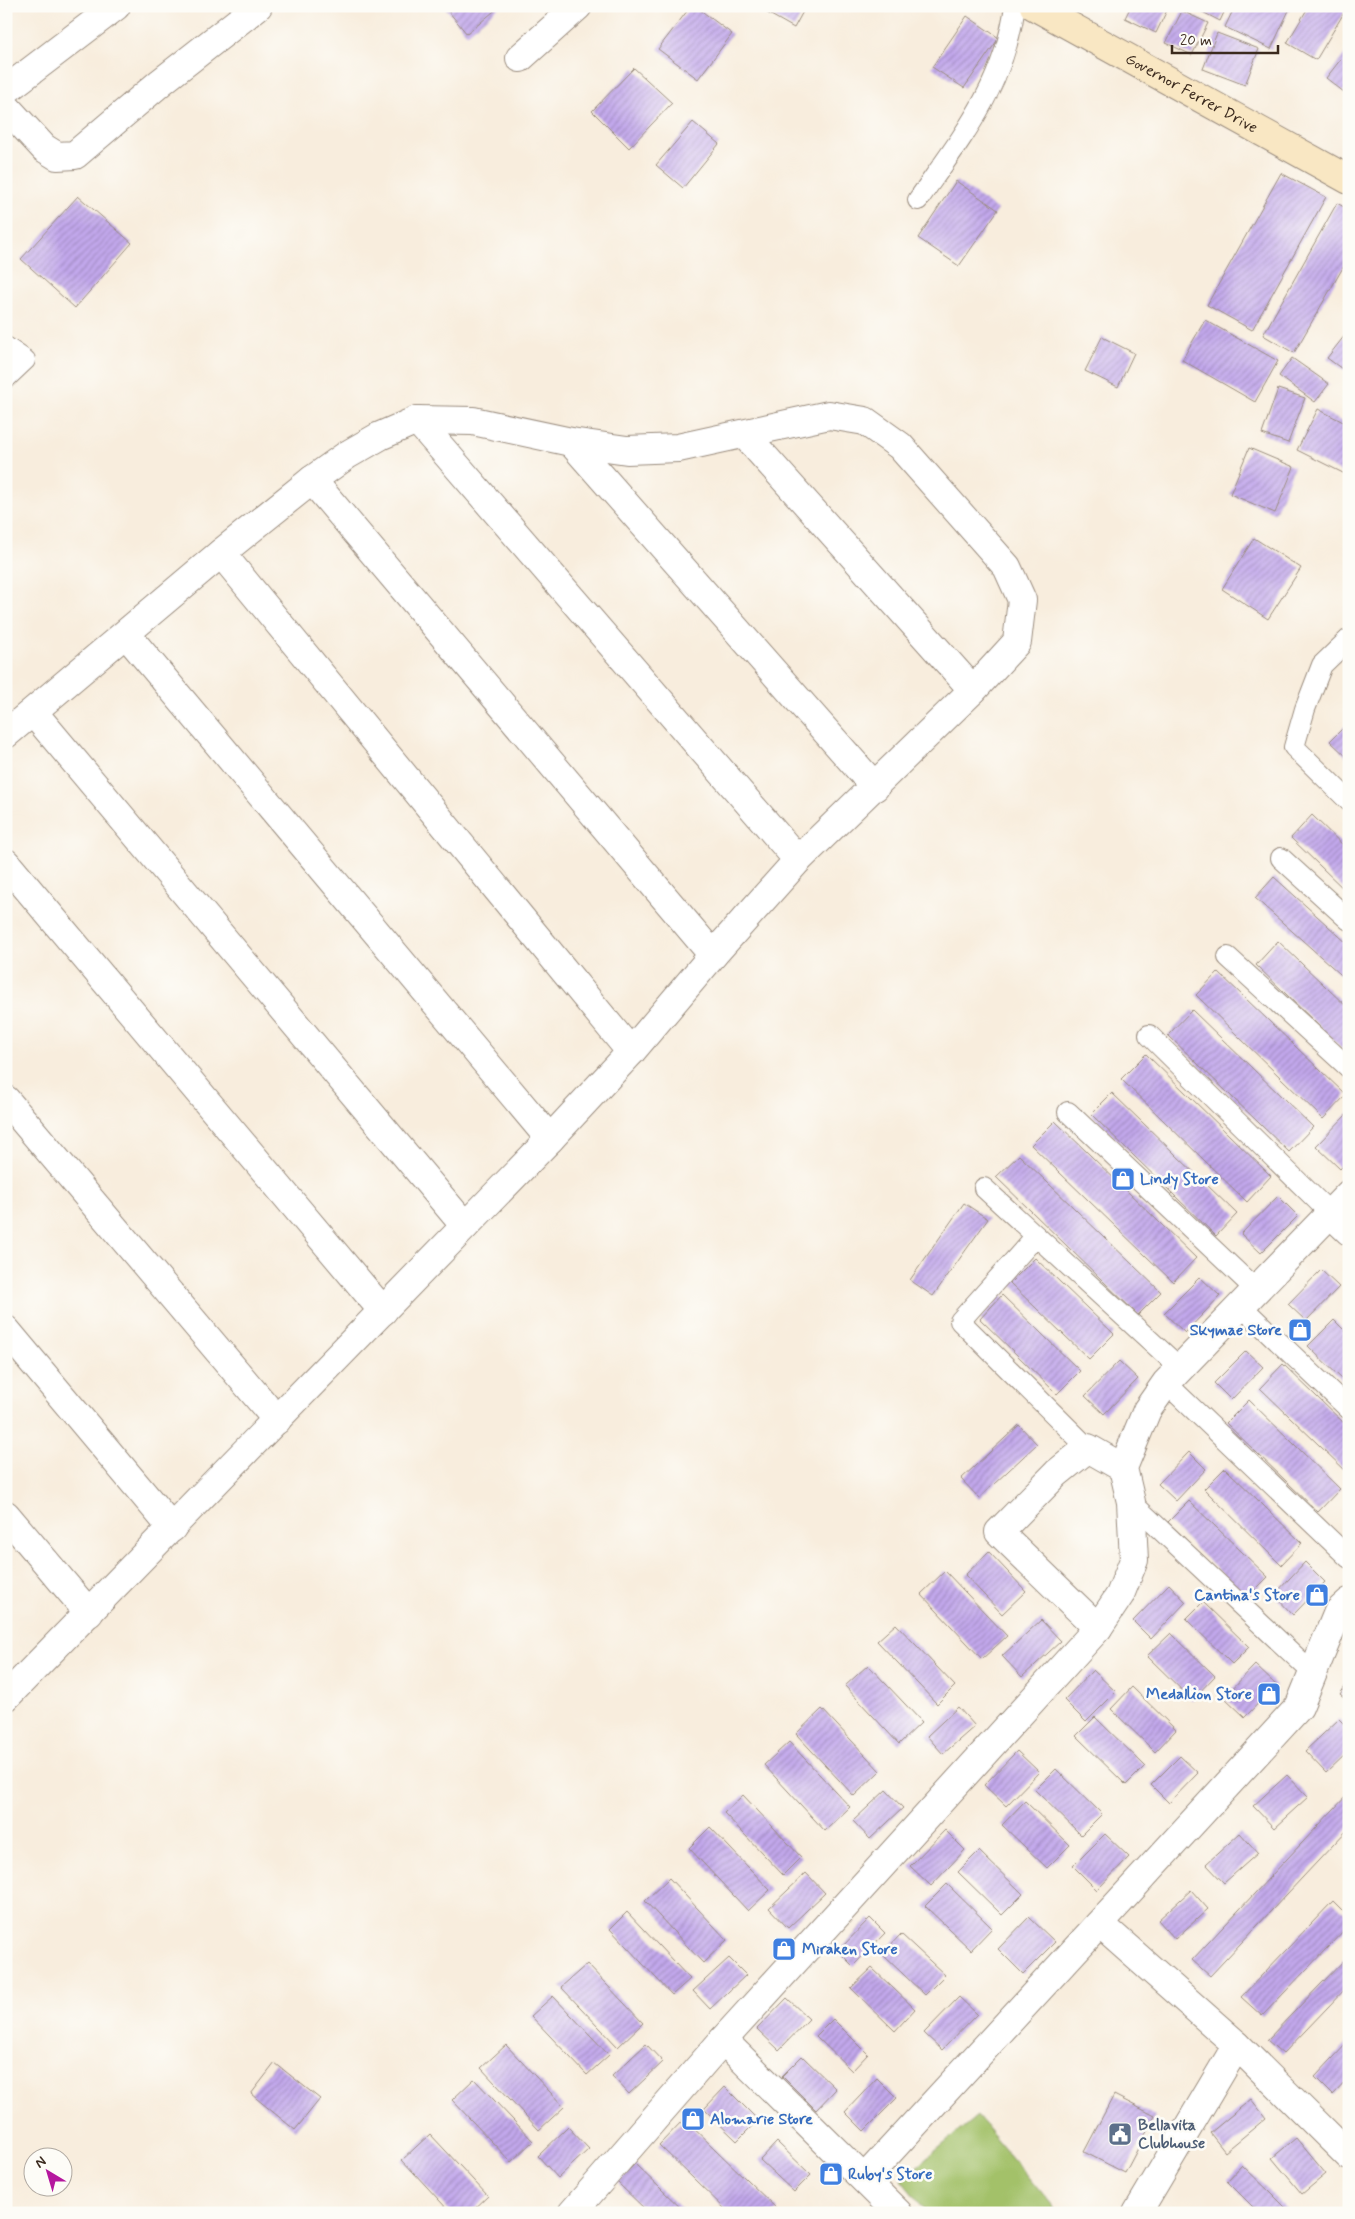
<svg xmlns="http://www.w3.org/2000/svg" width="1355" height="2219" font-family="Mynerve,sans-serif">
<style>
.park{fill:#a3c169;stroke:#6f7644}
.building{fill:url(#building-hatch)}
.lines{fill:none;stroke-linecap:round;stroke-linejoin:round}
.lane-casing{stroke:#9a8c7e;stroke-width:22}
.street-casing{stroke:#9a8c7e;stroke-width:30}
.secondary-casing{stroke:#9a8c7e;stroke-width:30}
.lane{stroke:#fff;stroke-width:20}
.street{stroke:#fff;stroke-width:28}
.secondary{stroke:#f9e7c3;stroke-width:28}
.labels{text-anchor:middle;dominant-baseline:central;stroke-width:5;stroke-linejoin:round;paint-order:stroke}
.street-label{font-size:16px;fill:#3b2a1e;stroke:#fdfcf7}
.shop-label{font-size:16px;font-weight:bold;fill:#366cbe;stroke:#fdfcf7;text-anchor:start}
.service-label{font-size:16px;font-weight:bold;fill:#4e5e75;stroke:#fdfcf7;text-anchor:start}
</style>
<defs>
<pattern id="building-hatch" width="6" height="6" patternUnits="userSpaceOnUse" patternTransform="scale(1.25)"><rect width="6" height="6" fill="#c2a8ec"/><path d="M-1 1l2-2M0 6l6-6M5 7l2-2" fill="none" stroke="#9f89bf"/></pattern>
</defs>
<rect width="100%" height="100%" fill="#fdfcf7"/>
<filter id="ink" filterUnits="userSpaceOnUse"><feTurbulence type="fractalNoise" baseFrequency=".02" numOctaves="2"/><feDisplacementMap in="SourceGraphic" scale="10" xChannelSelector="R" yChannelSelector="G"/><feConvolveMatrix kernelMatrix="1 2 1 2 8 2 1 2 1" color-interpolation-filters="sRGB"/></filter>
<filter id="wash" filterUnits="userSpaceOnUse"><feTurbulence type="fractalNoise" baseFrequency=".0096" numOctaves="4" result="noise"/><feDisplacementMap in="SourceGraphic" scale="20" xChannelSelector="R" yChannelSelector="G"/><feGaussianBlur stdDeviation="1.12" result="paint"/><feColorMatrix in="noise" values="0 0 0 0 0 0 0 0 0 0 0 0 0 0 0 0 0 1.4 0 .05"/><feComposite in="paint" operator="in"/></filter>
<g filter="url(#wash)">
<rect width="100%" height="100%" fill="#f8eddd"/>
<path class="park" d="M977 2116 1058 2213H928L901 2180Z"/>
<g id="blocks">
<g class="building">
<path d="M444 6H500L467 34Z"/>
<path d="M691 6H695L732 34 698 79 658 49Z"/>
<path d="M755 6H806L794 28Z"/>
<path d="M1131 6H1169L1156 33 1125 18Z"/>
<path d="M1191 6H1227L1220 21Z"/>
<path d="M1235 6H1291L1271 49 1225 27Z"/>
<path d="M1309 6H1348L1316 60 1287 43Z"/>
<path d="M1182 11 1208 23 1192 55 1166 43Z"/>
<path d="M967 16 999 38 964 88 932 67Z"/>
<path d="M1217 33 1259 49 1245 85 1203 69Z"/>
<path d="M1349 49V96L1326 78Z"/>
<path d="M634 68 672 103 629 148 592 111Z"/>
<path d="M693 122 719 144 683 188 656 165Z"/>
<path d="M1281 173 1326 197 1252 330 1207 305Z"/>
<path d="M956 181 998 210 959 266 918 238Z"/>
<path d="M78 196 132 243 75 308 21 259Z"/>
<path d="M1337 203 1349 210V257L1294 353 1263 335Z"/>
<path d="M1205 320 1278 361 1255 402 1182 360Z"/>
<path d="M1349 330V374L1327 358Z"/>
<path d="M1102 337 1134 353 1118 387 1085 371Z"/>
<path d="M1292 358 1329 384 1315 402 1279 376Z"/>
<path d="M1278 389 1305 398 1288 443 1262 434Z"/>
<path d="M1318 409 1349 425V471L1347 475 1297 450Z"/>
<path d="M1249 448 1294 467 1275 513 1230 494Z"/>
<path d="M1254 538 1301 568 1268 619 1222 589Z"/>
<path d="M1349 722V759L1330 741Z"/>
<path d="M1312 815 1349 851V894L1291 838Z"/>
<path d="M1274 877 1349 945V982L1255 898Z"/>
<path d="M1278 941 1349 1009V1055L1256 965Z"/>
<path d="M1218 972 1346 1095 1323 1119 1196 995Z"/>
<path d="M1192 1010 1313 1127 1289 1152 1168 1035Z"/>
<path d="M1146 1054 1271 1176 1247 1202 1121 1079Z"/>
<path d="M1112 1093 1237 1214 1216 1236 1091 1114Z"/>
<path d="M1349 1112V1160L1340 1169 1316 1146Z"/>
<path d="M1055 1121 1196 1258 1173 1282 1031 1145Z"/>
<path d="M1019 1155 1161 1292 1138 1315 996 1177Z"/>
<path d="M1278 1196 1298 1216 1261 1253 1241 1234Z"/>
<path d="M964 1203 988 1219 933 1296 910 1280Z"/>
<path d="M1035 1258 1114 1334 1089 1359 1010 1283Z"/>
<path d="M1321 1270 1339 1287 1306 1321 1288 1304Z"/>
<path d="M1200 1277 1220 1296 1185 1333 1164 1313Z"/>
<path d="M1002 1295 1080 1371 1057 1394 980 1319Z"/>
<path d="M1334 1320 1349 1335V1386L1308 1346Z"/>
<path d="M1246 1351 1263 1367 1231 1400 1214 1383Z"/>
<path d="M1119 1361 1138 1379 1104 1414 1085 1396Z"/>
<path d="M1283 1364 1349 1428V1474L1260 1388Z"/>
<path d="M1249 1400 1340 1489 1318 1512 1226 1423Z"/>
<path d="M1019 1425 1037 1444 979 1498 961 1479Z"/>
<path d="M1189 1452 1206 1469 1176 1501 1158 1484Z"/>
<path d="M1225 1468 1302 1543 1281 1565 1204 1489Z"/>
<path d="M1189 1501 1268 1577 1247 1598 1168 1522Z"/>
<path d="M989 1552 1026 1591 1002 1614 965 1575Z"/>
<path d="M1305 1562 1325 1582 1293 1615 1274 1595Z"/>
<path d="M945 1571 1007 1636 982 1659 921 1594Z"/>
<path d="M1169 1584 1186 1602 1151 1639 1133 1621Z"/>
<path d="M1203 1602 1249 1647 1232 1664 1186 1619Z"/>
<path d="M1041 1620 1061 1641 1022 1677 1002 1656Z"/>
<path d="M896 1624 955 1686 937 1704 877 1641Z"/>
<path d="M1171 1633 1215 1676 1192 1700 1147 1656Z"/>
<path d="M868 1665 922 1722 899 1744 845 1686Z"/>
<path d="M1255 1665 1276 1685 1245 1717 1224 1697Z"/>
<path d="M1093 1670 1116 1692 1086 1722 1064 1700Z"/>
<path d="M1349 1681V1701L1340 1694Z"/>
<path d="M1132 1687 1176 1730 1155 1752 1111 1709Z"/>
<path d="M958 1707 975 1726 943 1754 927 1736Z"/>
<path d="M822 1709 880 1771 854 1796 796 1734Z"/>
<path d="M1095 1717 1145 1766 1126 1785 1076 1736Z"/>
<path d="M1339 1719 1349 1729V1751L1326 1773 1305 1751Z"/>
<path d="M789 1742 850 1807 825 1831 764 1765Z"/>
<path d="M1017 1751 1039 1772 1006 1806 984 1785Z"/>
<path d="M1180 1756 1198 1773 1169 1803 1151 1785Z"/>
<path d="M1056 1769 1102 1814 1081 1835 1035 1790Z"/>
<path d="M1287 1775 1308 1797 1274 1828 1253 1806Z"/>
<path d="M886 1790 903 1808 870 1839 853 1821Z"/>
<path d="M1349 1793V1828L1210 1976 1192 1960Z"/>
<path d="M743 1795 801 1857 783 1875 724 1813Z"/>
<path d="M1025 1801 1070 1845 1047 1868 1002 1825Z"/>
<path d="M710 1827 770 1890 748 1911 689 1848Z"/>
<path d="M945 1830 965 1850 931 1886 910 1866Z"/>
<path d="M1240 1833 1258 1853 1224 1883 1206 1864Z"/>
<path d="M1105 1834 1129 1857 1097 1890 1073 1866Z"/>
<path d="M979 1851 1023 1894 1002 1915 958 1872Z"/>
<path d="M806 1873 825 1893 788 1928 769 1908Z"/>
<path d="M669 1878 727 1940 703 1963 645 1901Z"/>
<path d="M947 1884 992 1928 971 1950 925 1906Z"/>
<path d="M1191 1890 1208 1909 1175 1939 1158 1920Z"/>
<path d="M1333 1901 1349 1917V1925L1262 2016 1241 1997Z"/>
<path d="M627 1912 690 1979 672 1995 610 1929Z"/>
<path d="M1029 1917 1055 1942 1023 1974 998 1949Z"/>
<path d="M870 1918 885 1933 853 1966 838 1951Z"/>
<path d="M901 1934 945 1975 925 1995 882 1954Z"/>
<path d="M1349 1955V1985L1283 2054 1267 2040Z"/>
<path d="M729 1958 746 1975 710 2009 693 1991Z"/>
<path d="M587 1964 643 2023 618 2047 561 1987Z"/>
<path d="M872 1968 915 2009 895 2031 851 1988Z"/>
<path d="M553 1996 609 2055 587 2075 531 2016Z"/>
<path d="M959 1997 977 2014 942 2050 924 2033Z"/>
<path d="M787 1998 809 2019 779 2050 757 2029Z"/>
<path d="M833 2019 868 2054 852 2071 816 2036Z"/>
<path d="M1349 2041V2078L1333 2095 1315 2077Z"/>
<path d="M646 2044 663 2062 629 2094 612 2076Z"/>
<path d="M506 2045 564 2107 539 2130 481 2068Z"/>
<path d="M802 2056 836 2089 816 2110 782 2076Z"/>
<path d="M275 2063 320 2099 295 2130 251 2094Z"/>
<path d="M877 2078 897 2098 864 2131 845 2112Z"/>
<path d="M474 2079 533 2141 511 2162 452 2100Z"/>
<path d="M725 2087 758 2120 737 2141 704 2109Z"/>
<path d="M1114 2095 1155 2116 1125 2173 1084 2152Z"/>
<path d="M1251 2099 1266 2118 1225 2152 1210 2133Z"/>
<path d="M684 2119 778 2210 775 2213H729L659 2145Z"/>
<path d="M568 2127 589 2149 558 2178 538 2156Z"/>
<path d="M430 2134 488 2196 470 2213H451L402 2160Z"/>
<path d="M1296 2138 1326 2174 1302 2194 1272 2158Z"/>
<path d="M777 2142 811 2175 794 2192 760 2160Z"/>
<path d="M635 2164 686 2213H649L617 2182Z"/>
<path d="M1242 2165 1272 2194 1291 2213H1259L1227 2181Z"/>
</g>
</g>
</g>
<g filter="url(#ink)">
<use href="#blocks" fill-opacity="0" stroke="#9a8c7e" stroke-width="1"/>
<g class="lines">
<g class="lane-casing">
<g id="lane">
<path d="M918 200C962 137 1004 86 1015 6"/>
<path d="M6 347 25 360 6 378"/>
<path d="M1349 639 1322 665 1305 709 1294 747 1349 801"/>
<path d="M1281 858 1349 920"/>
<path d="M1228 957 1349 1068"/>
<path d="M1149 1035 1330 1213"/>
<path d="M1068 1112 1255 1289"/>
<path d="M984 1188 1180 1368"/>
<path d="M1036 1236 960 1321 1088 1448"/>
<path d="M1240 1305 1349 1409"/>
<path d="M1166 1383 1349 1558"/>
<path d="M1131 1502 1313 1673"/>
</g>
</g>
<g class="street-casing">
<g id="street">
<path d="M520 58 578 6"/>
<path d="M6 90 116 6"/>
<path d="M6 107 44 148 57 156 75 155 161 82 258 6"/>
<path d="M417 420 798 860"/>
<path d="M745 435 973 690"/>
<path d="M571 442 875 787"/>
<path d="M312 480 713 955"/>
<path d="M221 553 631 1052"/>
<path d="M126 634 550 1139"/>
<path d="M33 712 465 1226"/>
<path d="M6 734 221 553 312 480 347 455 380 436 417 420 473 421 571 442 627 450 678 448 829 415 865 421 900 446 1007 567 1022 600 1017 642 973 690 798 860 713 955 631 1052 550 1139 6 1697"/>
<path d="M6 863 383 1311"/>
<path d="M6 1100 277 1420"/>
<path d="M1330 1213 1349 1231"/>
<path d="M6 1330 172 1528"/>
<path d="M6 1515 89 1613"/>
<path d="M1098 1628 999 1532 1057 1473 1088 1448 1123 1468"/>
<path d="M1100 1924 1237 2045 1349 2156"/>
<path d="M723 2040 898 2213"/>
<path d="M865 2178 1299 1707 1338 1612 1349 1602"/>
<path d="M572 2213 723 2040 1098 1628 1120 1595 1134 1560 1131 1502 1123 1468 1147 1410 1166 1383 1349 1194"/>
<path d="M1137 2213 1237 2045"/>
</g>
</g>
<g class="secondary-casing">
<g id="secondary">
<path id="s1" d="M1034 6 1349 180"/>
</g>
</g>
<use href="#lane" class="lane"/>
<use href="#street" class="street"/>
<use href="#secondary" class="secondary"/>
</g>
</g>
<defs>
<g id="shop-square" transform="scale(1.25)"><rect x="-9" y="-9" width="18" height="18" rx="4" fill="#3f7fe0" stroke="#fdfcf7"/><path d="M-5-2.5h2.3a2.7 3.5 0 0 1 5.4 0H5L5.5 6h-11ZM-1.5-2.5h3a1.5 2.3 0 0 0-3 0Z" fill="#fff"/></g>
<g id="civic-square" transform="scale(1.25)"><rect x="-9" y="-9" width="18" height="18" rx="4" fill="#5c6f8a" stroke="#fdfcf7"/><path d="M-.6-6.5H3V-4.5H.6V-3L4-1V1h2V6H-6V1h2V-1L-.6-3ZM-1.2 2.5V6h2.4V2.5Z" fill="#fff"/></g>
</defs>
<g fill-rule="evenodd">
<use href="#shop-square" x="1123" y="1179"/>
<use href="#shop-square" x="1300" y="1330"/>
<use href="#shop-square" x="1317" y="1595"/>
<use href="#shop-square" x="1269" y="1694"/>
<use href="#shop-square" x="784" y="1949"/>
<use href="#shop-square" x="693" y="2119"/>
<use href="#civic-square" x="1120" y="2134"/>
<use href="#shop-square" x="831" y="2174"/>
</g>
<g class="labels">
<g class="street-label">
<text stroke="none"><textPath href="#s1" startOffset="180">Governor Ferrer Drive</textPath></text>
</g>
<g class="shop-label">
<text x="1140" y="1179">Lindy Store</text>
<text x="1282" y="1330" text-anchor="end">Skymae Store</text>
<text x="1300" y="1595" text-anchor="end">Cantina's Store</text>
<text x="1252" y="1694" text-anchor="end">Medallion Store</text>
<text x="802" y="1949">Miraken Store</text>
<text x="710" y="2119">Alomarie Store</text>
<text x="848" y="2174">Ruby's Store</text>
</g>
<g class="service-label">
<text x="1138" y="2125">Bellavita<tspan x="1138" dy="18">Clubhouse</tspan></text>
</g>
</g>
<rect width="1355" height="2219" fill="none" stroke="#fdfcf7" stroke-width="25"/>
<g transform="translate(48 2172) rotate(322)"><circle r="24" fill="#fdfcf7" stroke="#afa8a0"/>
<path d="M0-4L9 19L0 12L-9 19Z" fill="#b5179e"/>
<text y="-8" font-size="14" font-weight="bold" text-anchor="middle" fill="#3b2a1e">N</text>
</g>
<path d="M1172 45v8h106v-8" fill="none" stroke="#3b2a1e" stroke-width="2.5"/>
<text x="1180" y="45" font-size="15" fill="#3b2a1e" stroke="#fdfcf7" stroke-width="4" paint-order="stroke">20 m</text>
</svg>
